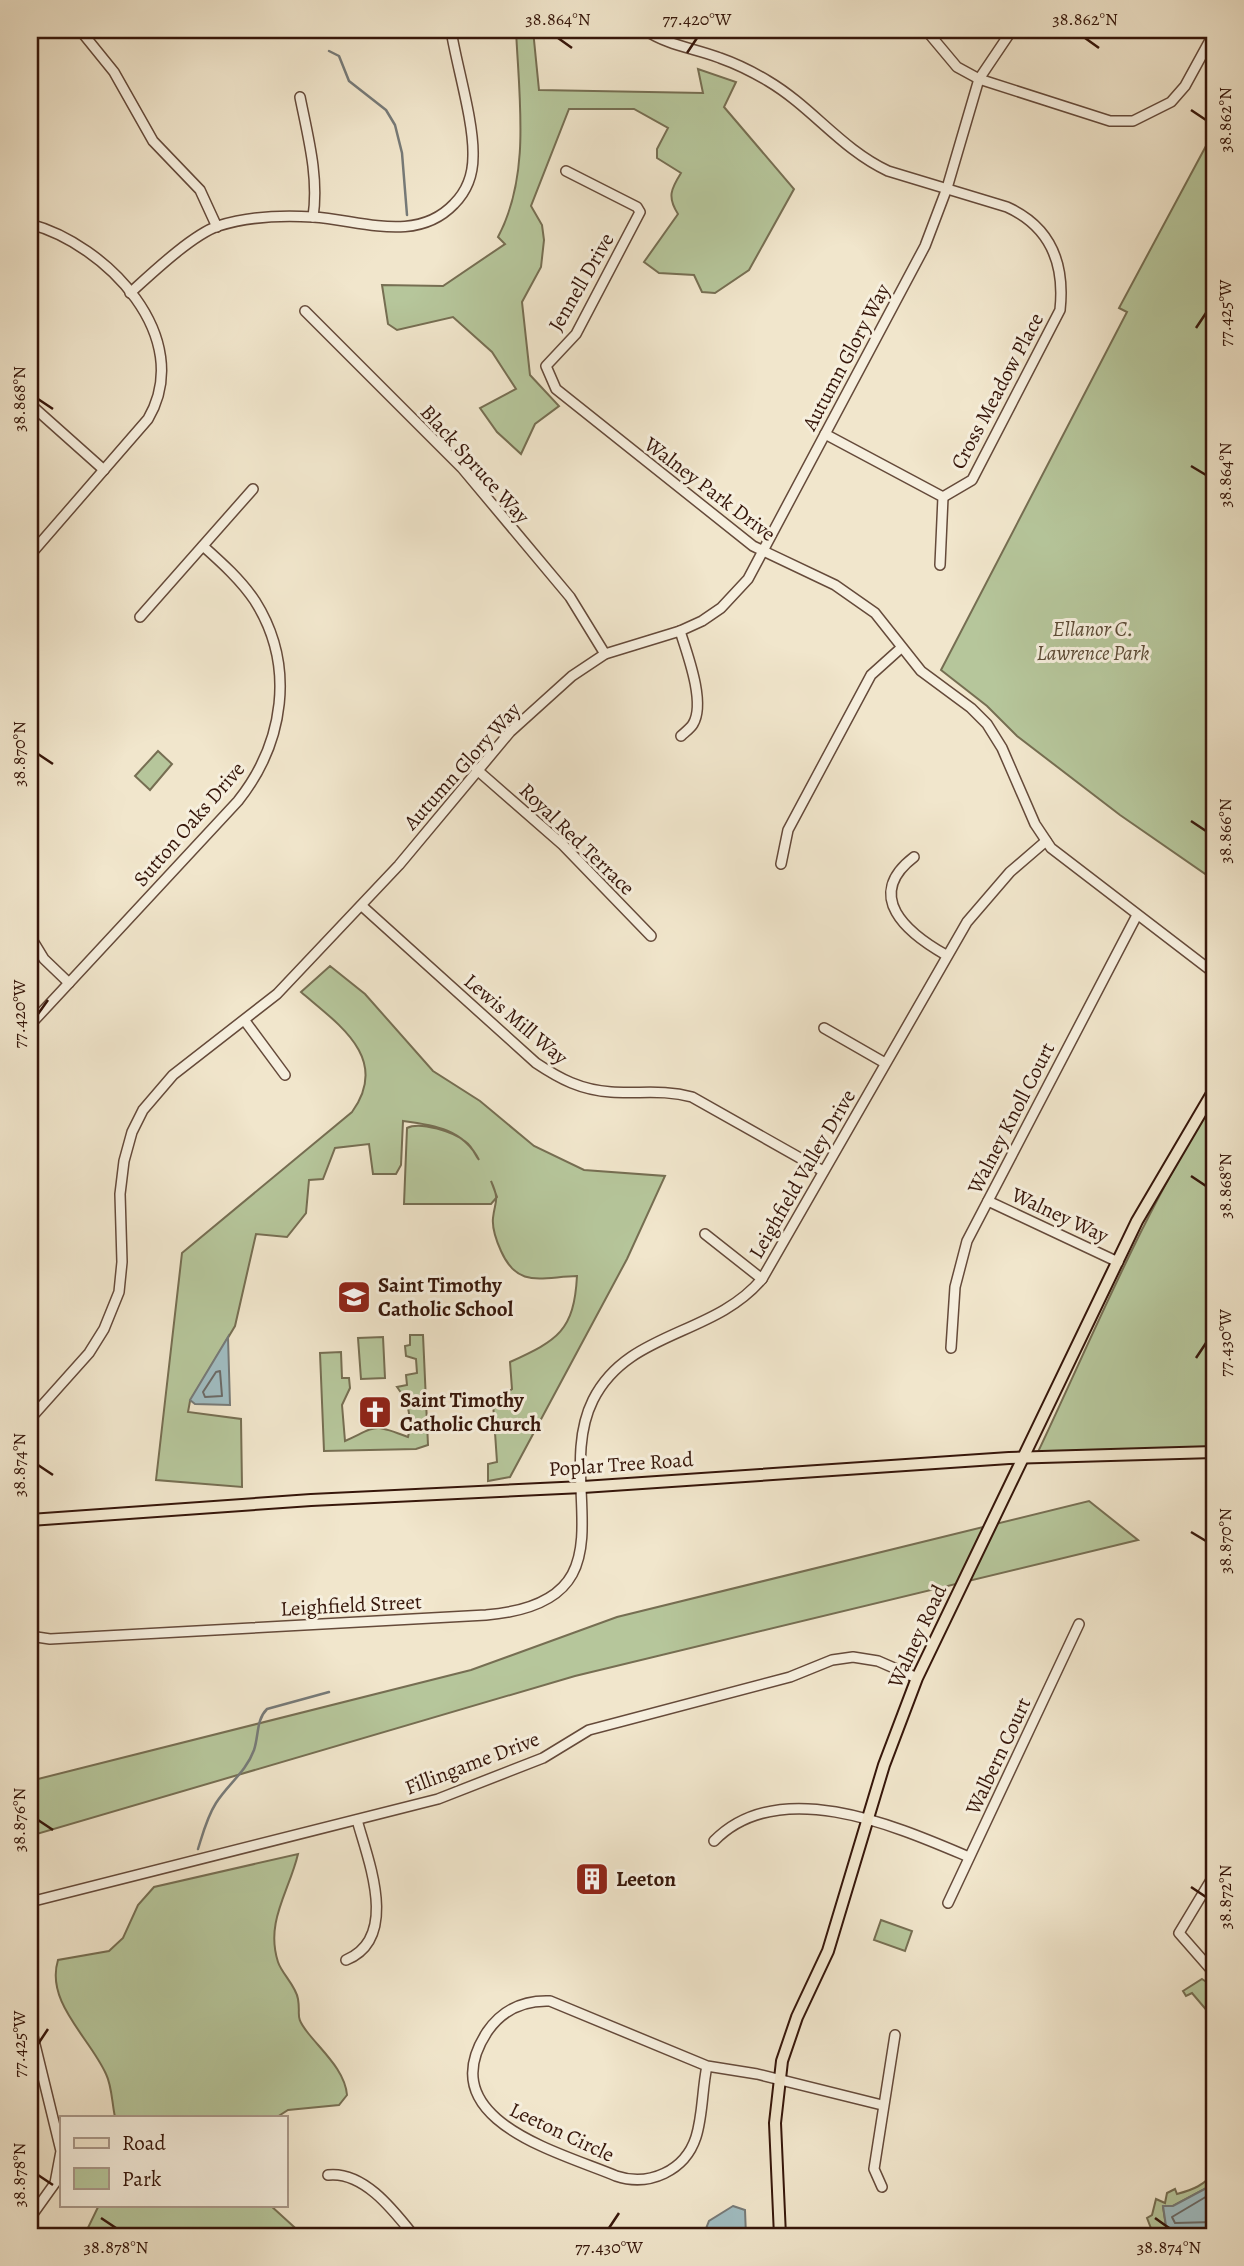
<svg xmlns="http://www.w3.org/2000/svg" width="1244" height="2266" font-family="Alegreya,serif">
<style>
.green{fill:#b6c69b;stroke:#766e52;stroke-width:2}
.water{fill:#a0bdc2;stroke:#767a78;stroke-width:2}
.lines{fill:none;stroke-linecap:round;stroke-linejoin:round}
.shore{stroke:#6b6a66;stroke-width:2}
.stream{stroke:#767a78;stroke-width:2.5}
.minor-casing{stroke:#654a3a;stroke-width:12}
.major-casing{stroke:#36160a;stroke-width:14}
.minor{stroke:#f6efde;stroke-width:9}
.major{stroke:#f1e6cc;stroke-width:10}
.ticks{fill:none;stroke:#36160a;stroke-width:2.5}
.labels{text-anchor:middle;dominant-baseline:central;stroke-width:6;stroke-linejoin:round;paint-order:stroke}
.street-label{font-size:21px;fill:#36160a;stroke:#f6efde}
.park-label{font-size:21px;font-style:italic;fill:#5c4b36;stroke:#f6efde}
.poi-label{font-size:21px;font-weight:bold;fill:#36160a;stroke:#f6efde;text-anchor:start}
.neatline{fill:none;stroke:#36160a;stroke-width:2.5}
.ticks-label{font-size:18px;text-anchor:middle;fill:#36160a}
</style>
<rect width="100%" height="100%" fill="#f1e6cc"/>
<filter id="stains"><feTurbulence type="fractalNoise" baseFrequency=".00286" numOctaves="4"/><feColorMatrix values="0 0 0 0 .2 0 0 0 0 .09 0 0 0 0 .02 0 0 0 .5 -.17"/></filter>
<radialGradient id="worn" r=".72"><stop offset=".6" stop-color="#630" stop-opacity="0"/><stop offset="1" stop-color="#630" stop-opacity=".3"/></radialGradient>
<g class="green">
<path d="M516 30H533L539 90 703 93 698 69 736 82 724 107 794 189 749 270 715 293 702 292 694 275 659 273 644 262 678 214C667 197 671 189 681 173L657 158V149L668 128 634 109H569L531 206 542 225 544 240 541 267 522 302 530 375 559 406 535 424 521 454 497 432 480 408 516 389 492 352 453 317 397 330 388 324 382 285 443 286 505 244 498 237C531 175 519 98 516 30Z"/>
<path d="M1214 131V880L1120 815 1017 736 987 706 941 670 1127 312 1119 308Z"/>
<path d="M158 751 172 764 150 790 135 776Z"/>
<path d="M330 966 365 994 433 1071 480 1101 534 1146 584 1170 665 1176 627 1259 510 1477 488 1481V1464L497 1462 493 1403 512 1389 510 1362C558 1340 574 1331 577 1276 541 1277 518 1289 501 1251 497 1242 492 1227 493 1218 495 1200 500 1201 491 1181L497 1197 491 1204H404L407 1128C420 1121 454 1132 466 1142 472 1146 475 1155 479 1160 464 1130 435 1125 403 1121L401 1165 396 1174H373L369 1144 335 1148 323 1179 309 1180 306 1213 287 1237 256 1234 235 1326 190 1401 188 1412 241 1419 242 1487 156 1480 182 1253 352 1112C391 1058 338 1024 301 992Z"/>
<path d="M1214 1102V1447L1037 1454C1093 1336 1143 1212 1214 1102Z"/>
<path d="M410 1335H423L428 1445 416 1449 324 1451 320 1353 341 1352 342 1378H349L350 1388 342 1405 345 1441C378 1426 372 1423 408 1437 413 1419 408 1401 397 1387L407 1385 406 1375 417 1373 416 1359 406 1356 405 1346 410 1345Z"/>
<path d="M383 1337 385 1378 361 1379 358 1338Z"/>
<path d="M1089 1501 1138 1540 575 1676 30 1836V1781L471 1670 617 1617Z"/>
<path d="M298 1854C289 1892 265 1922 278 1962 282 1974 296 1986 298 1999 301 2017 294 2015 308 2033 323 2052 345 2071 347 2095L339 2105 288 2110 277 2117H115C112 2104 112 2086 106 2074 90 2038 45 2002 58 1960L109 1951 123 1938 138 1905 154 1887Z"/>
<path d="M881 1920 912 1931 905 1951 874 1940Z"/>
<path d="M1202 1979 1214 1987V2019L1192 1993 1186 1996 1183 1991Z"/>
<path d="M1214 2171V2184L1173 2206 1163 2207 1166 2226 1174 2230 1214 2229V2236H1154L1147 2218 1152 2215 1156 2199 1165 2203 1167 2193 1175 2189 1177 2194C1192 2190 1206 2185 1214 2171Z"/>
<path d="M99 2205H270L304 2236H84Z"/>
</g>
<g class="water">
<path d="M228 1337 230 1405 195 1404 190 1400Z"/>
<path d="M1214 2184V2229L1174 2230 1166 2226 1163 2206H1173Z"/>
<path d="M733 2206 745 2210 746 2236H703L709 2221Z"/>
</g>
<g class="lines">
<g class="shore">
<path d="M220 1371 222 1396 205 1397 203 1392 216 1372Z"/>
<path d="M1214 2192 1172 2217 1175 2223 1214 2222"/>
</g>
<g class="stream">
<path d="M302 30 308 35"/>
<path d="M329 51 339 56 349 81 386 110 395 125 402 153 407 215"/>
<path d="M198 1849C203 1833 207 1817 216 1803 228 1784 246 1772 254 1750 259 1735 256 1720 267 1709L329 1692"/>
</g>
<g class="minor-casing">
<g id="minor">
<path d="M80 30 114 72 153 141 200 190 217 227"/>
<path d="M645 30C669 46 694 48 720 58 737 64 753 72 768 81 812 107 841 149 888 171L1007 207C1051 227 1065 264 1060 310L972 480 943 497"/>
<path d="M926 30 957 67 979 79 1110 121H1133L1171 102 1185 86 1214 33"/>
<path d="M300 97C308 137 319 177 313 217"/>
<path d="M566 171 637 207 640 212 576 334 546 366 556 389 753 546 835 585 875 613 921 671 971 708 987 724 1002 748 1035 824 1051 848 1214 973"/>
<path d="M30 224C106 244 196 337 148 419L30 555"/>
<path d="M130 293C151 274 192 235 218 226 247 217 283 215 313 217 361 220 416 244 454 204 467 191 473 174 473 156 474 123 458 70 452 36"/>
<path d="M305 311 462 468 570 597 605 654"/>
<path d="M30 404 104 470"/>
<path d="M825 434 943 497 940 565"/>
<path d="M140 617 253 489"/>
<path d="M680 631C687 653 706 703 693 724 691 728 684 733 681 736"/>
<path d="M476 769 563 845 651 936"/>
<path d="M914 857C863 896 907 933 946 955"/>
<path d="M781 864 788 830 871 675 901 648"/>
<path d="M362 906 536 1063C560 1079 581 1090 611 1092 639 1094 663 1089 692 1097L823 1171"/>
<path d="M30 936 44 959 69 983"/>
<path d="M245 1021 285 1075"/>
<path d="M30 1025 238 801C284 743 296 666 255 601 241 580 222 563 203 546"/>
<path d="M824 1028 885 1063"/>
<path d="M988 1201 1118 1262"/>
<path d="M705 1234 762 1279"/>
<path d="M951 1348 955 1287 967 1241 1137 915"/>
<path d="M30 1419 89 1353 104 1329 119 1292 122 1262 120 1194 124 1161 132 1132 143 1110 173 1075 277 994 399 865 510 732 572 676 605 654 680 631 702 621 721 608 748 579 925 246 947 188 979 79 1012 30"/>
<path d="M30 1636 50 1639 486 1615C641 1602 551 1484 593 1400 628 1330 713 1337 762 1279L967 922 1010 872 1046 841"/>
<path d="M714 1841C779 1774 898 1827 969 1857"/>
<path d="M1214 1875 1179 1933 1214 1973"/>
<path d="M30 1902 438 1799 543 1758 589 1730 790 1677 832 1660 853 1657 878 1661 917 1678"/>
<path d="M948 1903 1079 1624"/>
<path d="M346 1960C400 1938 368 1860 357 1820"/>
<path d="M30 2024 61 2151 55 2183 30 2218"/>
<path d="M707 2066C702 2089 703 2115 696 2137 685 2171 649 2187 616 2176 559 2152 430 2120 487 2032 502 2010 524 2000 550 2001L707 2066 757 2074 882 2105"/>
<path d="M328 2175C364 2171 394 2211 414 2236"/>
<path d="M882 2187 874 2169 895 2035"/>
</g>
</g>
<g class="major-casing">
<g id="major">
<path d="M30 1520 311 1500 583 1487 1009 1458 1214 1452"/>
<path d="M780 2236 775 2123 782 2061 797 2017 828 1951 884 1765 917 1678 1137 1221 1214 1090"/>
</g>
</g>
<use href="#minor" class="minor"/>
<use href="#major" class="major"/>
</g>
<path class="ticks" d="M558 38 572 48M1085 38 1099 48M687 53 697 38M1191 110 1206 120M1196 328 1206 313M38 399 53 409M1191 466 1206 475M38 754 53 764M1191 821 1206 831M38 1014 48 1000M1191 1176 1206 1186M1196 1358 1206 1343M38 1465 53 1475M1191 1532 1206 1541M38 1820 53 1830M1191 1887 1206 1897M38 2044 48 2029M38 2175 53 2185M101 2218 116 2228M1155 2218 1169 2228M609 2228 619 2213"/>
<defs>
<g id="school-square" transform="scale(1.75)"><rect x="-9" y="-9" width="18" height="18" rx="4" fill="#8f2418" stroke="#f6efde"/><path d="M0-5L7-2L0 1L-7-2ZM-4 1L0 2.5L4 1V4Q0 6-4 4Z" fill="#fff"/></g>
<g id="church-square" transform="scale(1.75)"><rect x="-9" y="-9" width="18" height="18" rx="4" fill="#8f2418" stroke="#f6efde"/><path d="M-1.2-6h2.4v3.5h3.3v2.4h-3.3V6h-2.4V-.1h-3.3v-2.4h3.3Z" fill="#fff"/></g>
<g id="building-square" transform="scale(1.75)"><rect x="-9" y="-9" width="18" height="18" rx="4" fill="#8f2418" stroke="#f6efde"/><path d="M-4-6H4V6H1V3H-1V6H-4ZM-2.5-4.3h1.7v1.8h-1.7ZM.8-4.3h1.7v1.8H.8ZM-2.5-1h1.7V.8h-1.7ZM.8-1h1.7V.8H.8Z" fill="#fff"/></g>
</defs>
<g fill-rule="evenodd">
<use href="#school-square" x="354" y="1297"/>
<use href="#church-square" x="375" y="1412"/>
<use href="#building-square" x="592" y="1879"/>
</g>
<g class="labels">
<g class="street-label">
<text transform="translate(581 282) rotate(-60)">Jennell Drive</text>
<text transform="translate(846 357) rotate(-62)">Autumn Glory Way</text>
<text transform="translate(997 391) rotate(-62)">Cross Meadow Place</text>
<text transform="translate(475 464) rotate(48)">Black Spruce Way</text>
<text transform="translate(710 489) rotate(37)">Walney Park Drive</text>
<text transform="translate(462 766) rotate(-48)">Autumn Glory Way</text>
<text transform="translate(189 824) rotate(-49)">Sutton Oaks Drive</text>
<text transform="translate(577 839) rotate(44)">Royal Red Terrace</text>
<text transform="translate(516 1019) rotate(40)">Lewis Mill Way</text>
<text transform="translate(1011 1118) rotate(-63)">Walney Knoll Court</text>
<text transform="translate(802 1174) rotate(-60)">Leighfield Valley Drive</text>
<text transform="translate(1060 1215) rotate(25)">Walney Way</text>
<text transform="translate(621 1464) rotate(-4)">Poplar Tree Road</text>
<text transform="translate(351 1605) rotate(-3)">Leighfield Street</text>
<text transform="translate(917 1636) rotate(-65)">Walney Road</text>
<text transform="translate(998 1756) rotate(-65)">Walbern Court</text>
<text transform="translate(472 1763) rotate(-21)">Fillingame Drive</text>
<text transform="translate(562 2132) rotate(25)">Leeton Circle</text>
</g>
<g class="park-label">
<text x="1093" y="629">Ellanor C.<tspan x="1093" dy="24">Lawrence Park</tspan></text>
</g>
<g class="poi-label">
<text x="378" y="1285">Saint Timothy<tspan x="378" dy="24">Catholic School</tspan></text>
<text x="400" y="1400">Saint Timothy<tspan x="400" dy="24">Catholic Church</tspan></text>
<text x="616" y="1879">Leeton</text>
</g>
</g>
<rect width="1244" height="2266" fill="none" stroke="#f1e6cc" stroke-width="77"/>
<rect x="60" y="2116" width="228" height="91" fill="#f6efde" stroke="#a99889" stroke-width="2"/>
<rect x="74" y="2138" width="35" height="10" fill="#f1e6cc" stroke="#a99889" stroke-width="2"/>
<text x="122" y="2150" font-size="21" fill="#36160a">Road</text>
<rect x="74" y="2168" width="35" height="21" fill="#b6c69b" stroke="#a99889" stroke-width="2"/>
<text x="122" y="2186" font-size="21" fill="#36160a">Park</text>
<rect x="38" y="38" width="1168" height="2190" class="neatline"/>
<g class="ticks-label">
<text x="558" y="25">38.864°N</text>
<text x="697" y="25">77.420°W</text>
<text x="1085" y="25">38.862°N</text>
<text transform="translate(1225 120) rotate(-90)" y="6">38.862°N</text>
<text transform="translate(1225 313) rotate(-90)" y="6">77.425°W</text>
<text transform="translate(19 399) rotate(-90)" y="6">38.868°N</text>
<text transform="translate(1225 475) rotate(-90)" y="6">38.864°N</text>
<text transform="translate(19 754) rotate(-90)" y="6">38.870°N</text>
<text transform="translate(1225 831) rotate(-90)" y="6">38.866°N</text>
<text transform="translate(19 1014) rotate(-90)" y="6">77.420°W</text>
<text transform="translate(1225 1186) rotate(-90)" y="6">38.868°N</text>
<text transform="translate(1225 1343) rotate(-90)" y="6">77.430°W</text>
<text transform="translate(19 1465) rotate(-90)" y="6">38.874°N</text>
<text transform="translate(1225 1541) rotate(-90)" y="6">38.870°N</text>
<text transform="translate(19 1820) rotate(-90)" y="6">38.876°N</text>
<text transform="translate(1225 1897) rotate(-90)" y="6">38.872°N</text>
<text transform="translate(19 2044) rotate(-90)" y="6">77.425°W</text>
<text transform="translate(19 2175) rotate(-90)" y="6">38.878°N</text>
<text x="116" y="2253">38.878°N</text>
<text x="609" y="2253">77.430°W</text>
<text x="1169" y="2253">38.874°N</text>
</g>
<rect width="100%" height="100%" filter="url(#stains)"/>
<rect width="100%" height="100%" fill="url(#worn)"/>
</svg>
